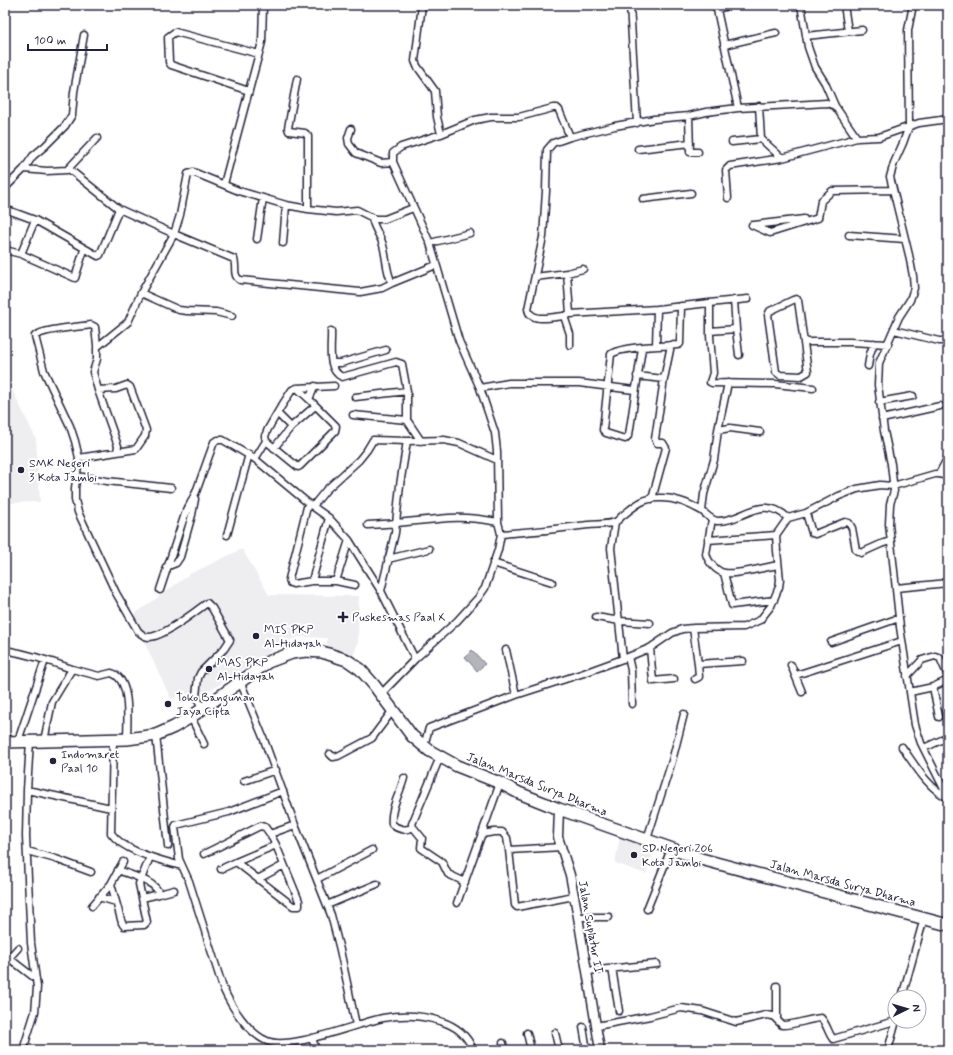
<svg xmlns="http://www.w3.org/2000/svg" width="953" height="1055" font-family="Mynerve,sans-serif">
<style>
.built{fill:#eeeef1}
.water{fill:#b4b4bc;stroke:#7a7a88}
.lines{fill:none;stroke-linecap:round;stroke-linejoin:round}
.minor-casing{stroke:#22223b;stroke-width:9}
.tertiary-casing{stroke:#22223b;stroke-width:11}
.trunk-casing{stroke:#22223b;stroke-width:14}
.minor{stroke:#fff;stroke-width:6}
.tertiary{stroke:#fff;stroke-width:8}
.trunk{stroke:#fff;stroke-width:11}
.poi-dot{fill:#22223b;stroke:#fff;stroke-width:1.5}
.labels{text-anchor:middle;stroke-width:4;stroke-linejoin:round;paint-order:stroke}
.poi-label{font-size:12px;fill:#22223b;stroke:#fff;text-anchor:start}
.street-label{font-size:12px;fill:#22223b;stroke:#fff}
</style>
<rect width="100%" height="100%" fill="#fff"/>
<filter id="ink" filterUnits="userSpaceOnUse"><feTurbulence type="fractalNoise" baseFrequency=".025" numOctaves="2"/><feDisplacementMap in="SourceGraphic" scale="8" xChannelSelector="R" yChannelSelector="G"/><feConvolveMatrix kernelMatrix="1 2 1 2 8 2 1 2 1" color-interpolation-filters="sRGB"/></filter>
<g filter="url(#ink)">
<path class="built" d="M5 375 36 439 40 502 5 503Z
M242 549 269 595 359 596 358 643 353 656 327 647V638L298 637 285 642 191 703 184 692 171 699 132 616 190 574Z
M620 836 655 847 646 874 615 863Z"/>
<path class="water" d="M472 650 485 664 477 671 465 657Z"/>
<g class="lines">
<g class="minor-casing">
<path id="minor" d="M422 5 415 61 417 66 435 91 437 117 441 134
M630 5 637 123
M716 5 738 108
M801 5 808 47 815 67 825 83 835 106
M844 5 848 31
M913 5 908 30 909 126 903 143 894 163 890 177 909 255 913 276 914 288 910 300 899 317 879 363 878 385 884 431 891 464 894 491 890 504 889 524 900 627 915 725 921 743 948 797
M717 9 733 5
M806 36 862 30
M724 45 776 33
M297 79 288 128 289 131 305 133 308 136V209
M249 91 171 65 169 62 168 37 175 32 259 54
M759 106 761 139 782 158
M689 116 690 152H698
M351 129 348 138 349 144 356 153 381 163 393 162
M732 142 761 139
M638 149 690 143
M24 169 33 156 45 146 65 126 72 115 74 92 84 35
M69 169 119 209 174 234 234 259C237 267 232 275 240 280L360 292 382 288 392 283 436 265
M224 184 262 42 263 5
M5 188 24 169 47 171 67 170 97 138
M728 198 726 170 730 166 782 158 857 138
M643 199 691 193
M5 209 35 220 98 256 100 255 119 209
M372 218C373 226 379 234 382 242 387 256 385 269 392 283
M818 218 821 201 832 191 893 190
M752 225 770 233 818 218
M754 225 804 219
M849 235 905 239
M257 239 263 198
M283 243 286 205
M430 243 470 233
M5 250 21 254 35 220
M21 254 75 278 84 250
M567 273 570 314 564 316 570 334V345
M535 277 567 273 583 269
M141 293 179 310 187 311 216 312 232 316
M796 299 798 300 808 372 801 376 780 375 776 372 768 315 770 311 793 300Z
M709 303 748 299
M570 314 657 309 709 303 710 305V336L713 373 710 382 712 383 775 384 813 388
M564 316C553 317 530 323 528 309L543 237 546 191 547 150 553 143 570 137 615 126 654 119 689 116 706 112 738 108 827 103 835 106 857 138 879 137 919 123 948 119
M736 329 739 355
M894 330 939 341H948
M331 331C332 345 326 369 342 377L396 362 402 364 407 391V420
M710 331 736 329 734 300
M804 342H850L888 344
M97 345 95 327 91 325C79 327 43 329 35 336L44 371 70 426 75 441 79 458 75 488V500L78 512 116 593 138 631C141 634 144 637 149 637 163 637 195 612 207 603L212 608 230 640 224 649 201 672 198 678 196 696 202 708
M656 346 657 309
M642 348 629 435 625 439 606 433 603 430 611 354C624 346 661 346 678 345L680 344 681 306
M332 363H341L386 350
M868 366 870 354 874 343
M637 376 664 379 655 439 657 443H663L666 448 652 499
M664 379 671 345
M297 388 309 399
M480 388 509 383H579L634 390
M98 390 116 389 127 385 130 387 146 430 145 436 136 449 117 452
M355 397 407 391
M879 402 913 396
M278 414 291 427
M353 415 407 420 421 441
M882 419 940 406
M718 430 730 428 760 432
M266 441 298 467 300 466 335 431 336 426 309 399 315 386
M274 448 291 427 315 406
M79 458 117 452 118 446 98 390 93 372 97 359V347L128 322 141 293 174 234 180 215 188 174 193 172 239 191 286 205 308 209 336 212 357 210 375 219H385L413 208
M255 459 266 441 265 436 268 429 279 410 292 390 297 388 334 386
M939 474 948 457
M77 476 107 481 171 488
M308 503 289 579 290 583 293 584 312 581
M313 506 326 490 359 460 367 450 373 440 407 441
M702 511 704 494 714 460 718 430 728 383
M806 513 812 533 815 534 845 522 849 523 852 528 856 550 861 553 881 544 890 541
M329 518 312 581H336L355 585
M788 518 806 513 839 496 857 489 880 485 893 486 935 474H939L948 476
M712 519 706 554C708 562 717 572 725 573 736 575 766 567 778 565
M615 522 611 548 623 659
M368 525C395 524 422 520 449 518 465 517 482 519 498 522
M227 535 249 454
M708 540 776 535
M388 559 429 549
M493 563 552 582
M166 567 176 563 180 557 192 515 195 499
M724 573 732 605 774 600
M336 581 349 540
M896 588 948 583
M160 590 185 514 196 492 214 442 218 440H223L255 459 308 503 329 518 349 540 381 591 415 659
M381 591 395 533 400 485 407 441 444 440 459 443 497 460
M596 617 620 621 650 623
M693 628 698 664 743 661
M831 642 899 618
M650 648 653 681 674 679
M5 650C28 654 50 661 72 669
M506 650 516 695
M628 657 631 670 632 704
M791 665 802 692
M796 675 902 641
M907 676 922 660 935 656 940 658 948 676
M695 679 699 677 698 664
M240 681 263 737 295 825 331 915 340 950 356 1025
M933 687 939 717
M910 692 933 687 948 680
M381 694 415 659 457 621 478 598 485 588 498 550 501 534 498 522 497 451 495 433 480 388 459 341 430 243 393 162V153L401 147 441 134 475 120 491 117H519L553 108H557L559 110 570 137
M191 717 204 744
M156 735 168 846
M113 739 111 833C124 852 161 860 181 866
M18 741 45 660
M44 741 52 702 72 669 99 676 111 673C132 678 127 722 127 739
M424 746 429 728 516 695 584 673 628 657 650 648 672 633 682 629 693 628 744 627 760 620 771 606 779 587 780 580 777 551 776 535 788 518C761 493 743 522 717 521 711 520 707 515 702 511 690 504 674 497 659 498 642 498 635 506 622 516 620 518 618 521 615 522 608 525 596 524 588 525 559 529 530 532 501 534
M902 747C915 765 927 787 948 798
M924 748 948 737
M330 754 333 757 338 756 372 738 393 710
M440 757 412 824 413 827 422 838 421 848 442 862 448 874 465 882
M404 778C400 794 390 808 392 824 398 830 407 831 413 827
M244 781 276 770
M27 790 111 808
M283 791 229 812 176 825 175 827 179 859 189 881 223 988C231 1006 248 1033 267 1041 290 1051 357 1023 383 1018 403 1014 421 1015 440 1021 456 1026 467 1034 473 1050
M482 834 494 832H502L507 838 509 850
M647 839 672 761 684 714
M562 847 509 850 515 905 517 907 574 896
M27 851 56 859 91 872
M204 854 260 826 265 827 270 834
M123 862 111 884 122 923 124 926 144 925 147 922 139 884 150 857
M236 862 276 845
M221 869 236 862 293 906H299V901L276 845 270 834 295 825
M118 870C130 875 156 881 159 894L142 898
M258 879 284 865
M317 879 372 850
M159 894 174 890
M99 897 116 902
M457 903 500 783
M327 905 377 884
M92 906 111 884
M647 909 671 849
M578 917H609
M5 955 36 979
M9 958 18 948
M612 968 619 1011
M588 971 657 964
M777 986V1019
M902 997 924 918
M596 1026 650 1016 681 1008 702 1011 736 1022 766 1015 773 1016 782 1025C796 1025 807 1019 821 1018 827 1024 828 1033 833 1039L895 1021
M583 1027 587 1050
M527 1033 531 1050
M555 1033 559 1050
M312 1038 316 1050
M503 1043 504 1050
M23 1050 35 1012 37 987 31 943 26 836 27 790 30 741
M888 1050 896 1021"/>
</g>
<g class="tertiary-casing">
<path id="tertiary" d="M559 809 558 837 570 875 578 917 600 1050"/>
</g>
<g class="trunk-casing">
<path id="trunk" d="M5 742 127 739 156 735 174 727 191 717 268 662 292 653 306 651 322 652 347 660 360 669 374 685 412 736 430 751 457 766 500 783 519 793 559 809 701 859 948 925"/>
</g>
<use href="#minor" class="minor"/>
<use href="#tertiary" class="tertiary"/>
<use href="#trunk" class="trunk"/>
</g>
</g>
<g class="poi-dot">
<circle cx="21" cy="470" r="4"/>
<path d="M341 611h4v4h4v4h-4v4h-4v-4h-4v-4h4z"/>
<circle cx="256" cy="636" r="4"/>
<circle cx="209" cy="669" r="4"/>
<circle cx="168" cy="704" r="4"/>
<circle cx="53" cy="761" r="4"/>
<circle cx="634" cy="855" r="4"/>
</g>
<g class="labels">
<g class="poi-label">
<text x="29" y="467">SMK Negeri<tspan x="29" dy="14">3 Kota Jambi</tspan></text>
<text x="352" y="621">Puskesmas Paal X</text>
<text x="264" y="633">MIS PKP<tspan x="264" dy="14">Al-Hidayah</tspan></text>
<text x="217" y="666">MAS PKP<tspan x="217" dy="14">Al-Hidayah</tspan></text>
<text x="176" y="701">Toko Bangunan<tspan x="176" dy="14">Jaya Cipta</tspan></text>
<text x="61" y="758">Indomaret<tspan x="61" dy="14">Paal 10</tspan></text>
<text x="642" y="852">SD Negeri 206<tspan x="642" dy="14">Kota Jambi</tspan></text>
</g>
<g class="street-label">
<text transform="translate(537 784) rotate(22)" y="4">Jalan Marsda Surya Dharma</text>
<text transform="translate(843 883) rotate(15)" y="4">Jalan Marsda Surya Dharma</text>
<text transform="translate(591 927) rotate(80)" y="4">Jalan Suplatur II</text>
</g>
</g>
<rect width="953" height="1055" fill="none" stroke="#fff" stroke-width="20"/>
<rect x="10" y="10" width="933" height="1035" fill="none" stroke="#22223b" stroke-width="1.5" filter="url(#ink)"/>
<g transform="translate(907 1009) rotate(85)"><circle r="19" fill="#ffffff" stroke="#a7a7b1"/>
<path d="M0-3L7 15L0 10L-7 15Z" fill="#22223b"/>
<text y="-6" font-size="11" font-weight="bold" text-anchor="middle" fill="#22223b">N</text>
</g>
<path d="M28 44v6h79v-6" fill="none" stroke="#22223b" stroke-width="2"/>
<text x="34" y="44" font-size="12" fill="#22223b" stroke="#ffffff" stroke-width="3" paint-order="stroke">100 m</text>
</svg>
